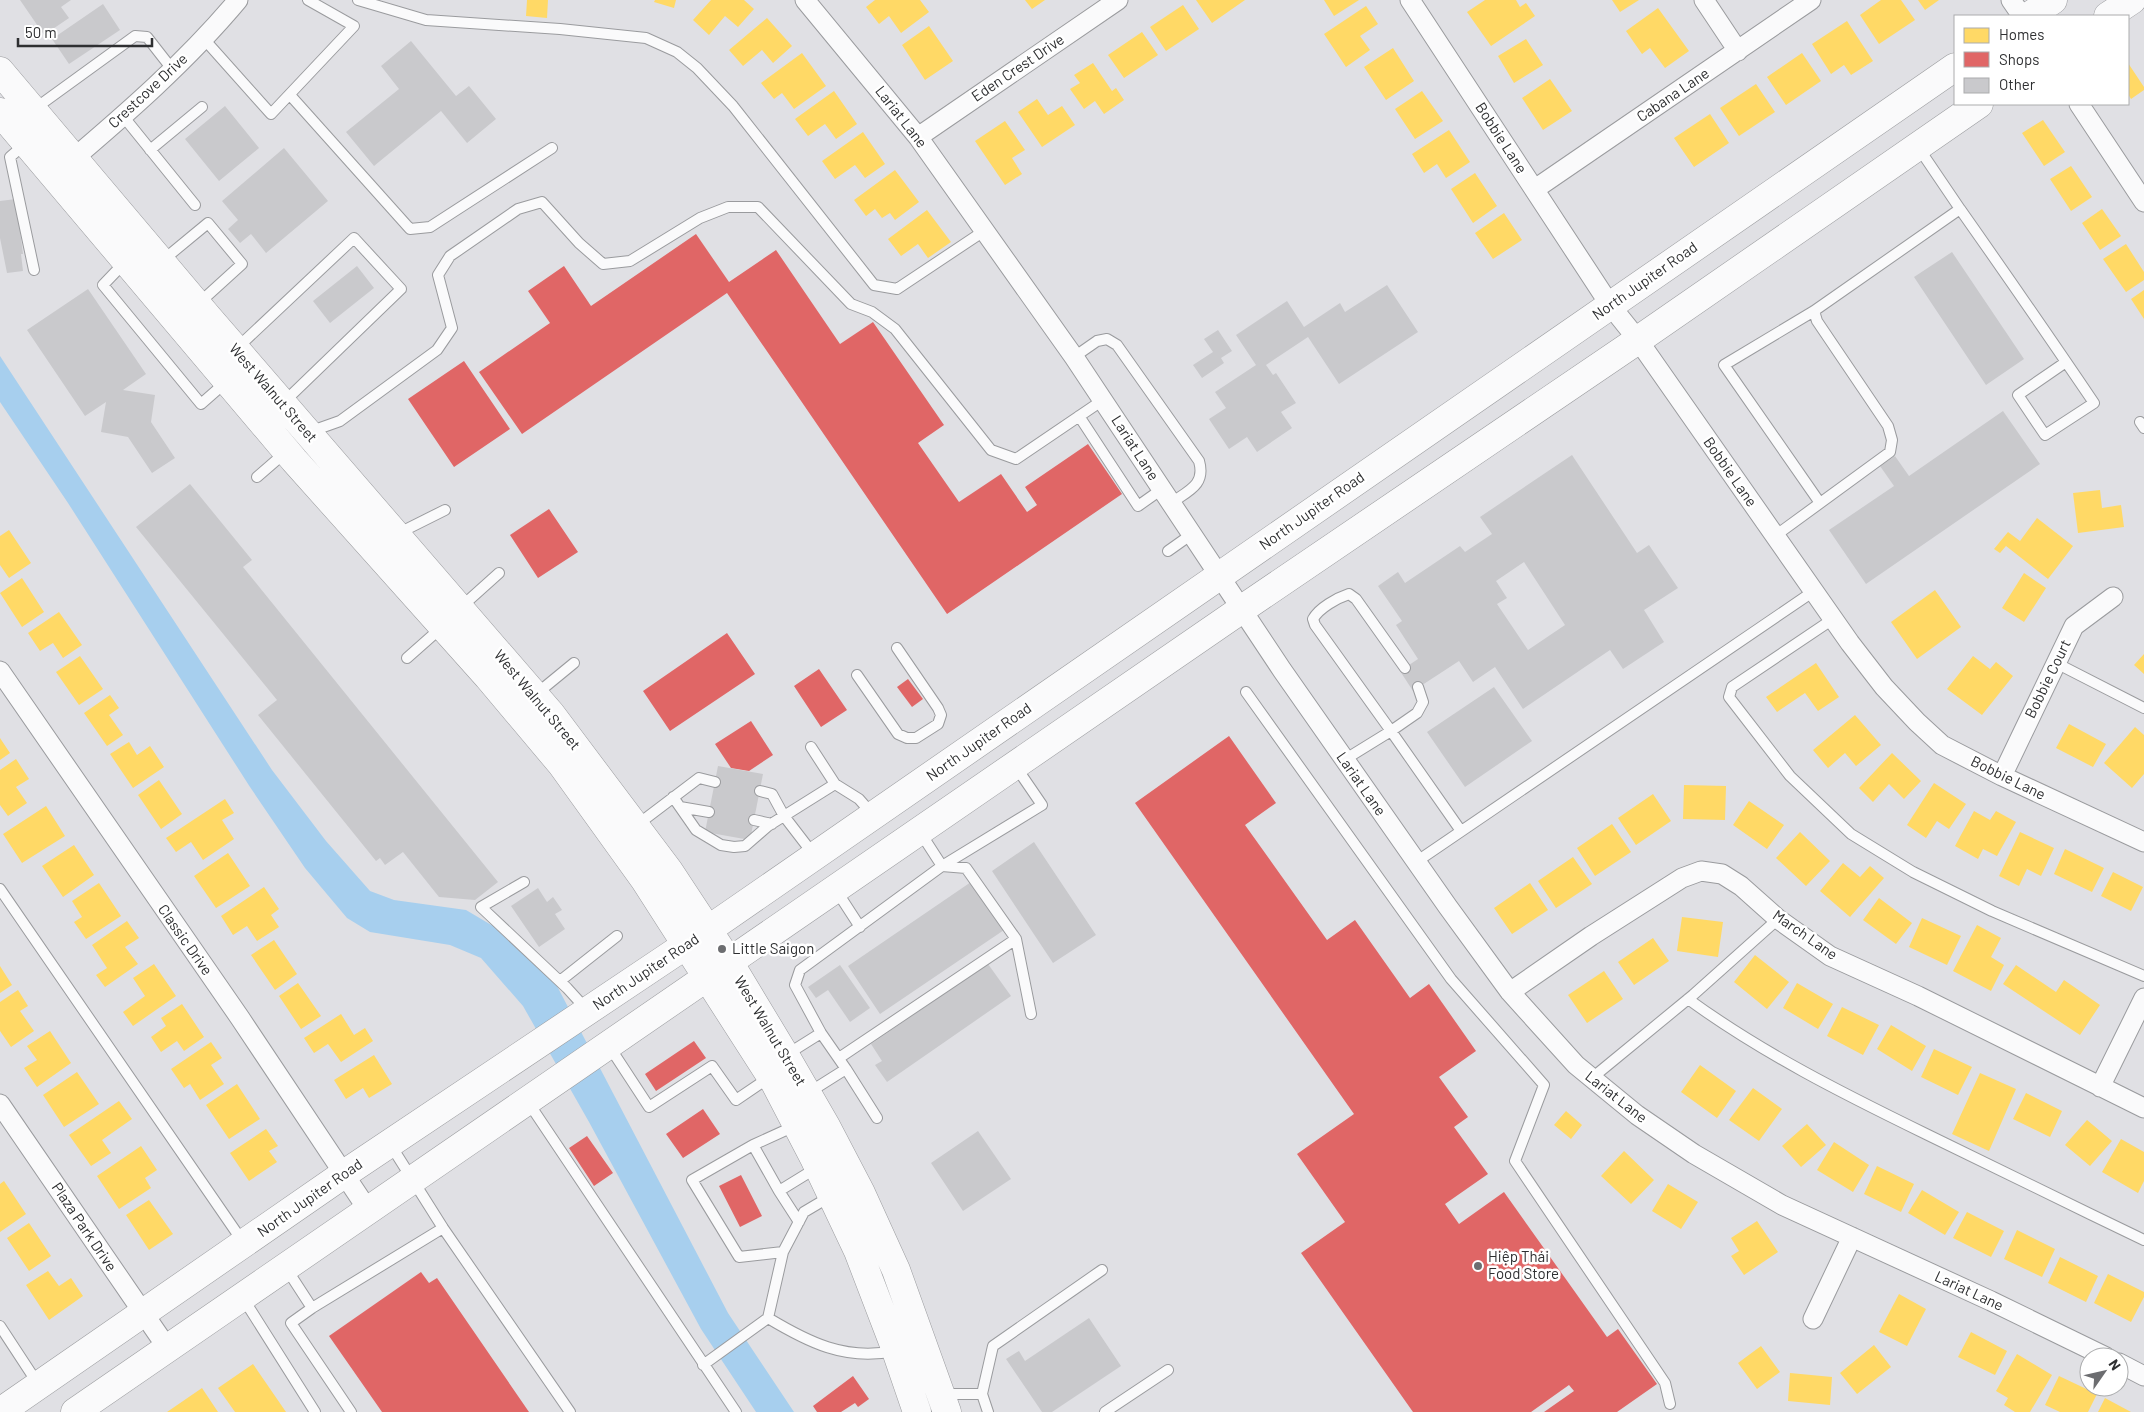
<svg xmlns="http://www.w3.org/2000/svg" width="2144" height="1412" font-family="Barlow,sans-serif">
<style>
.water{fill:#a7cfee}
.homes{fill:#ffd966}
.shops{fill:#e06666}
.building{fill:#c9c9cc;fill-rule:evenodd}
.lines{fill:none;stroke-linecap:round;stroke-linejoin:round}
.lane-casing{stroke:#9a9b9e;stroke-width:12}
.street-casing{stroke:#9a9b9e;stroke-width:21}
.secondary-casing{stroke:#9a9b9e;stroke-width:29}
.primary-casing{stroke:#9a9b9e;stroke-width:29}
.lane{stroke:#fafafb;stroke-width:10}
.street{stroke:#fafafb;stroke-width:19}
.secondary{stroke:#fafafb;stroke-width:28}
.primary{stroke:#fafafb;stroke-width:28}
.poi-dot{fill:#6c6d70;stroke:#fff;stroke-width:2}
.labels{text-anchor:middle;stroke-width:5;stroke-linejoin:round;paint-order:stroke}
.street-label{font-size:15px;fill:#2e2f31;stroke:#fff}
.poi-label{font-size:15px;fill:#2e2f31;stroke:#fff;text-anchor:start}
</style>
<rect width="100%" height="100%" fill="#e0e0e4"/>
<path class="water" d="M0 356 272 770 326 841 370 891 394 900 466 910 493 926 557 986 728 1313 794 1412H756L701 1329 589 1122 523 1006 481 958 450 945 370 932 347 918 305 868 250 787 68 503 0 402Z"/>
<path class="homes" d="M527 0H548L547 18 526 16Z
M655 0H676L674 8 654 2Z
M711 0H744L754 9 738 27 725 16 709 35 693 20Z
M875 0H920L929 12 901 33 889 16 879 24 866 7Z
M1025 0H1045L1032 9Z
M1196 0H1245L1212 23Z
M1324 0H1359L1334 16Z
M1485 0H1516L1520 7 1526 3 1535 16 1491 46 1467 12Z
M1612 0H1639L1620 12Z
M1881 0H1901L1915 20 1879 44 1860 15Z
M1918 0H1939L1925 10Z
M1183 5 1199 29 1166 51 1150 27Z
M1366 6 1378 24 1360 36 1370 50 1346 67 1324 34Z
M1658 8 1689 51 1665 68 1650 48 1642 54 1626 31Z
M767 18 792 46 773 63 762 50 743 66 729 50Z
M1847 21 1873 61 1851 75 1844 65 1831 74 1812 44Z
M929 26 953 61 925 80 902 45Z
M1142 32 1158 55 1124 78 1108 55Z
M1526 39 1543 65 1514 83 1498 56Z
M1393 48 1414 81 1386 100 1364 67Z
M802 53 826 86 794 109 782 93 774 99 761 83Z
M1802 53 1821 81 1786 105 1767 77Z
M1093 63 1112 91 1116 88 1124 100 1104 114 1095 101 1084 109 1070 89 1080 83 1074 75Z
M2128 63 2144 87V90L2131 99 2128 94Z
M1550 79 1572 111 1543 130 1522 98Z
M1756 84 1775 112 1739 136 1720 108Z
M834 91 857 124 836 139 825 124 808 136 795 119Z
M1422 91 1443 121 1415 139 1395 109Z
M1037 99 1048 115 1062 106 1075 125 1042 147 1018 112Z
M1710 114 1729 143 1694 167 1674 138Z
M2043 120 2065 152 2044 166 2022 133Z
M1005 121 1025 150 1012 158 1022 174 1005 185 975 141Z
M1449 130 1470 162 1446 178 1437 164 1424 173 1412 154Z
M863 132 885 164 865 178 855 165 835 179 822 161Z
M2071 166 2092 197 2071 211 2050 179Z
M895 170 919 202 895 220 890 213 882 218 875 209 866 216 854 200Z
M1475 173 1497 206 1473 223 1451 189Z
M2102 209 2121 236 2100 250 2082 223Z
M927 210 951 242 928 258 918 244 901 256 888 239Z
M1504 213 1522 240 1493 259 1475 233Z
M2126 244 2144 272V280L2126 292 2103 259Z
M2144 290V319L2131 299Z
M2100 490 2102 508 2121 505 2124 527 2078 533 2073 493Z
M2037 518 2073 546 2048 579 2006 546 2000 553 1994 549 2008 532 2020 541Z
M9 530 31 563 9 578 0 565V536Z
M2024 573 2046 588 2024 622 2002 608Z
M22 578 44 612 22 627 0 593Z
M1935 590 1961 627 1917 659 1891 622Z
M59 612 82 645 63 658 53 643 40 651 28 633Z
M2144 654V674L2134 665Z
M80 656 103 689 79 705 56 672Z
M1973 656 1990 669 1996 662 2013 676 1982 715 1947 689Z
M1816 663 1839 697 1818 711 1805 693 1777 712 1766 697Z
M110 695 119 708 109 715 123 735 107 746 84 713Z
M1855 715 1881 745 1856 766 1845 753 1828 768 1813 750Z
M2069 724 2106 744 2093 767 2056 748Z
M2135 727 2144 735V774L2132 788 2104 763Z
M0 738 10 753 0 760Z
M129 742 137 755 150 746 164 767 133 788 110 754Z
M1892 753 1921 781 1904 799 1889 784 1873 802 1859 788Z
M16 759 29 779 16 787 27 803 8 816 0 805V770Z
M159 780 182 814 161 829 138 795Z
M1934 783 1966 804 1949 829 1937 821 1926 838 1907 825Z
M1684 785 1726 786 1725 820 1683 819Z
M1653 794 1671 821 1636 845 1618 818Z
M225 799 234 813 222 820 234 839 203 860 191 842 176 852 166 838Z
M1749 801 1784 825 1767 849 1733 825Z
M46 806 65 836 22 863 3 834Z
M1974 811 1990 820 1996 811 2016 822 1997 856 1983 849 1978 859 1955 846Z
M1612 824 1631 852 1595 876 1577 848Z
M1800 832 1830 861 1806 886 1776 858Z
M2020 832 2054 848 2041 876 2027 869 2019 886 1999 876Z
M74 845 94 875 63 897 42 866Z
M2065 849 2104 868 2092 892 2054 874Z
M228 853 250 886 216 908 194 876Z
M1573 857 1592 884 1556 908 1538 881Z
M1843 863 1860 877 1870 866 1884 878 1850 917 1820 891Z
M2113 872 2143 887 2131 911 2101 896Z
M99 883 121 916 86 939 74 922 82 917 72 901Z
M1530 883 1548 910 1512 934 1494 908Z
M264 887 279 909 271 915 279 927 257 941 247 926 233 935 221 916Z
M1879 898 1912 923 1896 944 1863 920Z
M1682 917 1723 922 1718 957 1677 951Z
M1922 918 1961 936 1947 965 1909 947Z
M127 921 139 938 125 947 138 964 105 987 96 975 107 968 92 945Z
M1977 925 2001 938 1991 957 2004 965 1991 991 1953 971Z
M1653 938 1669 961 1634 985 1618 962Z
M274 940 297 974 275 990 251 955Z
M1755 955 1789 982 1767 1009 1734 982Z
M154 964 176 996 133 1026 123 1012 145 996 133 978Z
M2016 965 2056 992 2064 980 2100 1005 2080 1035 2003 984Z
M0 966 12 985 0 993Z
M1604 971 1623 999 1587 1023 1568 995Z
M298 983 321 1016 301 1029 279 996Z
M1797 983 1833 1004 1818 1029 1783 1008Z
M18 990 28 1006 20 1011 34 1031 11 1047 0 1031V1002Z
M182 1004 204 1037 184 1051 177 1041 161 1052 151 1037 166 1026 161 1018Z
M1842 1007 1879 1025 1863 1055 1827 1036Z
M341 1014 354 1035 365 1028 373 1041 341 1062 328 1044 314 1053 304 1038Z
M1891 1025 1926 1046 1912 1071 1877 1049Z
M50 1031 71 1063 37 1087 24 1068 37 1060 27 1046Z
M211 1042 222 1058 211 1065 224 1084 200 1100 190 1084 184 1088 171 1069Z
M1934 1049 1972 1067 1958 1095 1921 1077Z
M374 1055 392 1084 369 1098 363 1088 346 1099 334 1080Z
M1700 1065 1736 1091 1717 1118 1681 1092Z
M77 1072 99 1104 64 1127 43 1095Z
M1980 1073 2016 1089 1989 1151 1952 1134Z
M237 1084 260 1119 229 1139 206 1105Z
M1753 1088 1782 1109 1759 1141 1729 1120Z
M2026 1093 2062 1111 2050 1137 2013 1119Z
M119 1101 132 1119 102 1140 111 1153 91 1166 69 1135Z
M1566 1111 1582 1125 1571 1139 1554 1125Z
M2087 1120 2112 1141 2090 1166 2065 1145Z
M1807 1124 1826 1145 1801 1167 1782 1146Z
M266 1129 278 1146 269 1151 277 1162 249 1181 230 1153Z
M2121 1139 2144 1152V1181L2138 1193 2102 1172Z
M1834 1142 1869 1165 1853 1192 1817 1170Z
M141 1146 157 1170 145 1178 151 1188 119 1209 97 1176Z
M1624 1151 1654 1180 1631 1204 1601 1176Z
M1877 1166 1914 1184 1901 1212 1864 1194Z
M4 1181 26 1214 0 1232V1184Z
M1668 1184 1698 1202 1681 1229 1652 1211Z
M1922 1190 1959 1212 1945 1235 1908 1213Z
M149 1200 173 1234 149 1250 126 1215Z
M1967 1212 2004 1231 1991 1257 1953 1238Z
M1757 1221 1778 1252 1744 1275 1731 1256 1739 1251 1731 1238Z
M29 1223 51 1256 29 1271 7 1238Z
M2017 1230 2055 1249 2042 1277 2004 1259Z
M2060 1257 2098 1276 2086 1302 2048 1283Z
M48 1271 59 1286 71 1278 83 1296 49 1320 26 1285Z
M2108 1274 2144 1292V1297L2131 1322 2094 1303Z
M1899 1294 1926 1309 1907 1346 1879 1332Z
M1971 1332 2007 1351 1995 1375 1958 1357Z
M1874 1345 1891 1367 1857 1394 1840 1373Z
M1761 1346 1780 1372 1757 1389 1738 1363Z
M2017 1354 2052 1375 2030 1412H2015L2004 1405 2008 1398 1996 1391Z
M253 1364 286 1412H235L218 1388Z
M1790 1373 1832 1377 1830 1405 1788 1401Z
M2059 1376 2097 1394 2088 1412H2060L2045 1405Z
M202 1388 218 1412H167Z
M2105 1398 2131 1412H2098Z"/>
<path class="shops" d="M696 234 729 282 776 250 840 344 873 322 944 425 918 443 959 502 1001 474 1027 512 1037 505 1025 487 1088 444 1122 494 947 614 727 293 522 434 479 372 550 323 528 291 564 266 591 306Z
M464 361 510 429 454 467 408 399Z
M549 509 578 552 538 578 510 535Z
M727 633 755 674 670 731 643 691Z
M819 669 847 710 821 727 794 686Z
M908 679 923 699 912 707 897 687Z
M751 721 773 755 749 771 731 768 715 744Z
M1229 736 1276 803 1245 825 1327 940 1355 920 1410 998 1429 984 1476 1051 1439 1077 1468 1117 1454 1127 1488 1174 1445 1204 1459 1224 1504 1192 1607 1337 1618 1329 1657 1384 1617 1412H1544L1574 1391 1569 1385 1531 1412H1413L1301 1253 1345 1222 1297 1154 1354 1114 1135 803Z
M694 1041 706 1058 656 1091 645 1074Z
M703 1109 720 1134 683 1158 666 1134Z
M587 1136 613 1173 594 1186 569 1148Z
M741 1175 762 1216 740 1227 719 1186Z
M421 1272 429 1283 437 1278 529 1412H382L329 1336Z
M853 1376 869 1399 858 1407 855 1403 841 1412H817L813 1406Z"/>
<path class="building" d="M20 0H71L61 7 69 18 44 35Z
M103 4 120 30 69 64 52 39Z
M411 41 456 96 469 86 496 119 467 143 441 111 374 166 346 132 399 89 381 66Z
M225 106 259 148 219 181 185 139Z
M284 148 328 201 266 253 251 234 240 243 228 229 238 220 222 201Z
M16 199 23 254H21L23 271 7 273 0 238V201Z
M1952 252 2024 359 1986 385 1914 277Z
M357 266 374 288 330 323 313 301Z
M1387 285 1418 332 1339 384 1308 337 1266 365 1273 375 1276 373 1296 403 1281 412 1292 428 1257 452 1247 437 1229 449 1209 419 1226 408 1215 392 1256 365 1236 335 1287 301 1304 327 1340 303 1345 312Z
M88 289 146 374 123 390 155 395 151 422 175 458 152 473 128 437 101 432 106 402 85 416 27 330Z
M1218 330 1232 351 1221 358 1224 363 1202 378 1193 365 1213 352 1204 339Z
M2003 411 2040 464 1866 584 1829 530 1894 486 1880 466 1895 456 1909 476Z
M1572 455 1637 553 1649 545 1678 588 1644 610 1664 642 1623 669 1610 650 1523 709 1495 667 1473 682 1459 661 1413 691 1400 671 1418 659 1396 625 1402 621 1378 586 1398 572 1405 583 1460 546 1465 552 1492 534 1480 517ZM1524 562 1565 625 1528 650 1497 604 1507 598 1496 581Z
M190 484 252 560 243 567 498 882 475 900 439 897 403 852 385 865 380 858 376 861 258 715 277 700 136 527Z
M1494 687 1532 741 1465 787 1427 732Z
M718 766 763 774 750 840 705 832Z
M1034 842 1096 935 1053 963 992 871Z
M971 882 1004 930 880 1014 848 966Z
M538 888 547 902 553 897 562 910 555 914 565 929 539 947 511 906Z
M988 964 1011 996 887 1082 875 1065 882 1061 871 1044Z
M840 965 870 1008 850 1022 828 990 816 998 808 987Z
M978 1131 1011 1179 963 1211 931 1163Z
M1089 1318 1121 1366 1052 1412H1042L1006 1359 1019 1351 1025 1361Z"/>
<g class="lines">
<g class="lane-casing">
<path id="lane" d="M358 0 426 20 560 29 646 38 677 52 697 68 733 106 874 285 897 289 984 231
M204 39 271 114 354 26 308 0
M290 95 410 229 430 227 552 148
M33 110 135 36 147 37 172 69
M123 116 195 205
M25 144 10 157 34 270
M150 150 202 107
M1960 209C2005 273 2050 338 2094 403L2045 435 2018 395 2066 362
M126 261 103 285 201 404 226 382
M162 261 208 223 242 264 198 304
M236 349 354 238 401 289 283 403
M1074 357 1097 341 1107 339 1117 345 1199 461C1206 485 1188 491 1171 503
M1079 416 1138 506 1162 489
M2140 422 2144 428
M309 432 340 421 437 350 452 328 438 275 450 256 518 209 542 202 579 243 603 264 630 261 700 218 728 207H758L851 304 872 312 895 329 991 450 1016 459 1103 400
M257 477 287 451
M1820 503 1724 365 1814 311 1960 209 1918 147
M397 534 445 510
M1775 536 1890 452 1892 440 1888 426 1817 321 1814 311
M1168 551 1192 534
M460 608 499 573
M1833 619 1732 687 1729 697 1790 776 1851 834 1913 872 1992 911 2144 976
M407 658 442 627
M2056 663 2144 708
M1405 668 1356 599 1349 594C1337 598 1319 608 1313 619L1315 625 1391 731 1417 713 1423 702 1418 687
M857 675 898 734 907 738H916L938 724 941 715 938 708 897 648
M1246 692 1451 979 1544 1085 1515 1161 1665 1383 1670 1404
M535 695 574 663
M811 747 835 784 859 799 873 815
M1344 760 1391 731 1461 831
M760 791 772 794 784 816 814 855
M673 797 696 830 721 845 734 847 745 846 768 826 835 784
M680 807 709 812
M754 820 772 824
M637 825 699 778 715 782
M920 832 942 866 966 868 1016 939 1031 1014
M1416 862 1814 591
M524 882 481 907 567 988 587 1010
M0 889 243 1242
M836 890 860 927
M560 981 617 936
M1688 999C1762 1053 1844 1094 1926 1134 1998 1169 2071 1205 2144 1240
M609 1046 649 1107 712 1066 736 1100 770 1077
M786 1055 821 1033
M839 1058 1016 939
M1592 1078 1693 995 1778 919
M808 1093 846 1069
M528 1102 736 1412
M877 1118 846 1069 821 1033 795 985 800 970 942 866 1042 805 1016 767
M797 1125 753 1145 779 1191 818 1167
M390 1144 443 1228 570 1412
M753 1145 692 1180 739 1257 783 1252
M779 1191 799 1222
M286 1268 312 1308
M243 1298 315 1412
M768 1318C808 1342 845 1361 894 1351
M0 1326 38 1384
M703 1365 768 1318 783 1252 804 1212 831 1196
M942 1394H982
M351 1412 291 1323 312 1308 443 1228
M988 1412 982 1394 993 1346 1102 1270
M1105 1412 1168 1370"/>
</g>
<g class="street-casing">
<path id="street" d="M805 0 918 137 1074 357 1282 670 1448 907 1510 992 1576 1065 1637 1115 1694 1154 1782 1205 1991 1301 2106 1357
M1410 0 1610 305 1638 340 1850 643 1884 687 1917 722 1942 745 2002 776 2144 842
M1704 0 1738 51
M2011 0 2022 16
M2079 104 2144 202
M918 137 1118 0
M66 165C126 114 187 61 238 0
M1535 189 1811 0
M0 671 240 1018 368 1210
M2002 776 2074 626 2113 597
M1510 992 1591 936 1682 878 1701 871 1722 874 1741 886 1778 919 1830 956 1918 996 2144 1108
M2100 1087 2144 998
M0 1104 168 1349
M1813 1319 1852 1237
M2119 1363 2144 1376"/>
</g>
<g class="secondary-casing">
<path id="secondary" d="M0 71 207 316 551 714 669 871 729 962 785 1055 826 1126 861 1193 896 1270 947 1412
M0 112 294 460 488 677 562 765 644 879 775 1083 814 1158 858 1251 894 1345 917 1412"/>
</g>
<g class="primary-casing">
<path id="primary" d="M2029 16 2053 0
M2108 16 2132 0
M0 1412 344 1174 686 945 1955 67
M75 1412 1242 609 1638 340 1979 104"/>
</g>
<use href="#lane" class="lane"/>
<use href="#street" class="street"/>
<use href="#secondary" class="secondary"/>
<use href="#primary" class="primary"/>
</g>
<g class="poi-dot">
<circle cx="722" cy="949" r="5"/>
<circle cx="1478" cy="1266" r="5"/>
</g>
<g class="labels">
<g class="street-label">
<text transform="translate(1018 68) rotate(-34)" y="5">Eden Crest Drive</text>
<text transform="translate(148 91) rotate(-43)" y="5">Crestcove Drive</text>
<text transform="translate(1673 95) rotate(-34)" y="5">Cabana Lane</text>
<text transform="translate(901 117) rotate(52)" y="5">Lariat Lane</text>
<text transform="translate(1501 138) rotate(57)" y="5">Bobbie Lane</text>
<text transform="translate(1645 281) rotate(-35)" y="5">North Jupiter Road</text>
<text transform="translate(273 393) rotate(49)" y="5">West Walnut Street</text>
<text transform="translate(1135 448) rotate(57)" y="5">Lariat Lane</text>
<text transform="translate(1730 472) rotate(55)" y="5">Bobbie Lane</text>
<text transform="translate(1312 511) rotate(-35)" y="5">North Jupiter Road</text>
<text transform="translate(2048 679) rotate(-64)" y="5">Bobbie Court</text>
<text transform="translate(537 700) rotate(50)" y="5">West Walnut Street</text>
<text transform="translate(979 742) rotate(-35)" y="5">North Jupiter Road</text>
<text transform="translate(2008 778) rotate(26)" y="5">Bobbie Lane</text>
<text transform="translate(1361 784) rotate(55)" y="5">Lariat Lane</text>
<text transform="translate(1805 935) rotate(35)" y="5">March Lane</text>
<text transform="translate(185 940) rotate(55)" y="5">Classic Drive</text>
<text transform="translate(646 972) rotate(-34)" y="5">North Jupiter Road</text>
<text transform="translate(770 1031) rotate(59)" y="5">West Walnut Street</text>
<text transform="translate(1616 1097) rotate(38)" y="5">Lariat Lane</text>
<text transform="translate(310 1198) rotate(-35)" y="5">North Jupiter Road</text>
<text transform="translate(84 1227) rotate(56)" y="5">Plaza Park Drive</text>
<text transform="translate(1969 1291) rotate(25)" y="5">Lariat Lane</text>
</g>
<g class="poi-label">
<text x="732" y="954">Little Saigon</text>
<text x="1488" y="1262">Hiệp Thái<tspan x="1488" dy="17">Food Store</tspan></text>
</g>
</g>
<rect x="1954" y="15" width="175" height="90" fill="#ffffff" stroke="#abacad"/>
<rect x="1964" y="28" width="25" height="15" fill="#ffd966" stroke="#abacad"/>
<text x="1999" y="40" font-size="15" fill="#2e2f31">Homes</text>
<rect x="1964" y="52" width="25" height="15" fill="#e06666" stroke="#abacad"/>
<text x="1999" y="65" font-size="15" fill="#2e2f31">Shops</text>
<rect x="1964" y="78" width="25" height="15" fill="#c9c9cc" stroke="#abacad"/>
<text x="1999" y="90" font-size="15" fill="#2e2f31">Other</text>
<g transform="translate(2104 1372) rotate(56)"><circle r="24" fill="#ffffff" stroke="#abacad"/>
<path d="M0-4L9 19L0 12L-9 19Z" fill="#6c6d70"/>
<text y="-8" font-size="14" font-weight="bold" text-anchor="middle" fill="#2e2f31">N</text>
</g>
<path d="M18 38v8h134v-8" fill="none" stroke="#2e2f31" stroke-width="2.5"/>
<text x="25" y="38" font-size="15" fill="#2e2f31" stroke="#ffffff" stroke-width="4" paint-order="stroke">50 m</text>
</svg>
